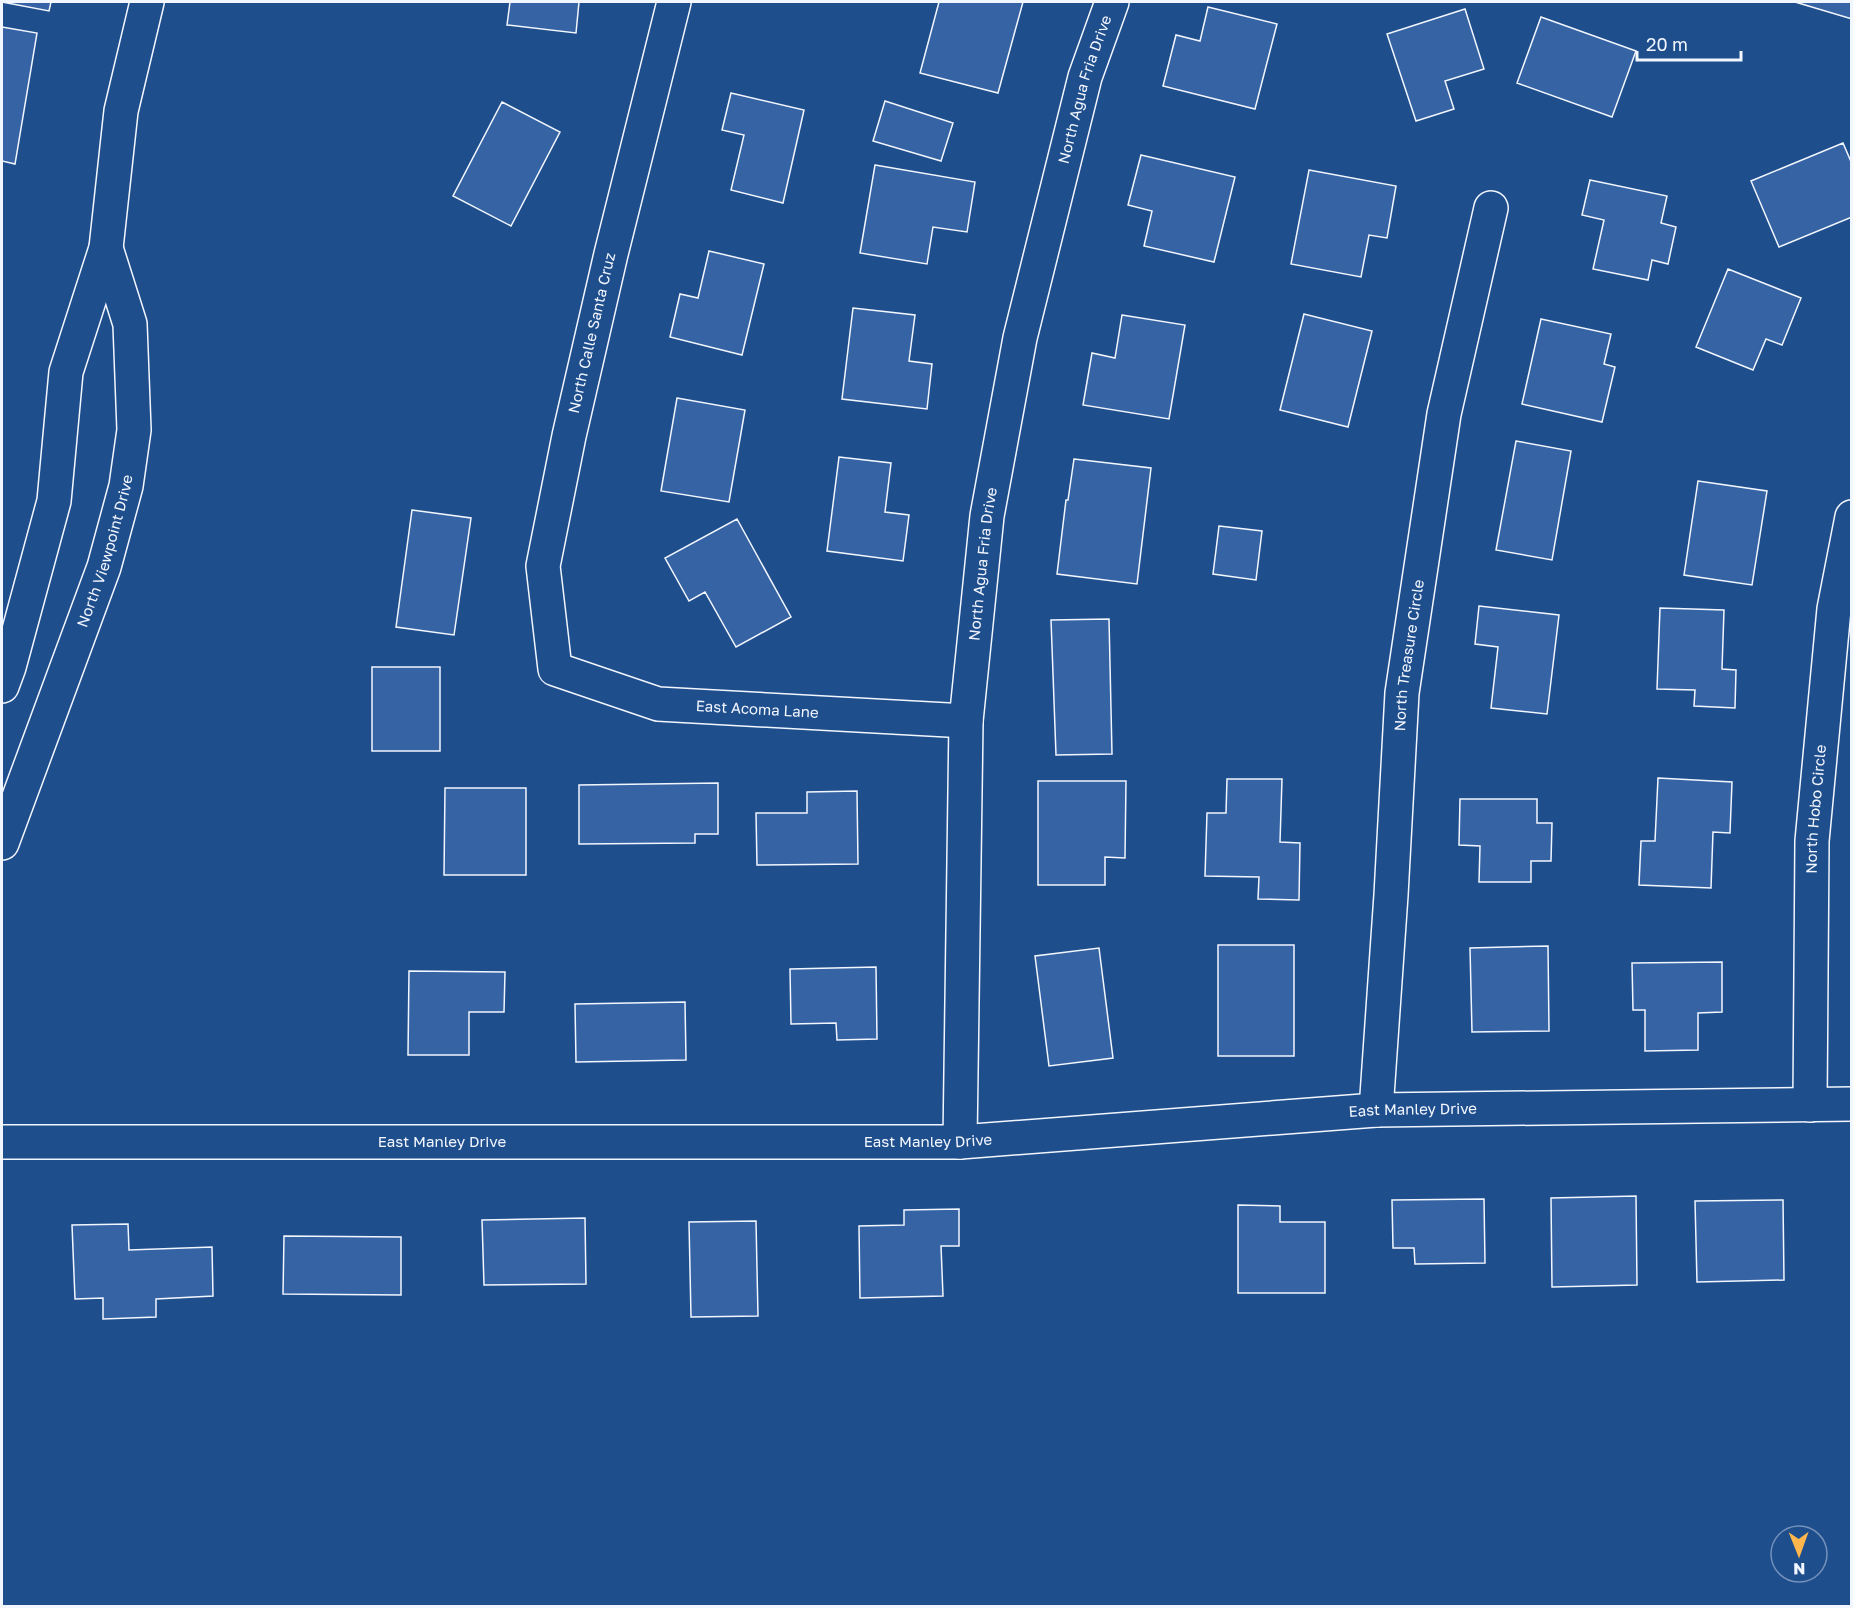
<svg xmlns="http://www.w3.org/2000/svg" width="1853" height="1608" font-family="'Golos Text',sans-serif">
<style>
.building{fill:#3563a3;stroke:#f2f6ff;stroke-width:1.5}
.lines{fill:none;stroke-linecap:round;stroke-linejoin:round}
.minor-casing{stroke:#f2f6ff;stroke-width:36}
.major-casing{stroke:#f2f6ff;stroke-width:36}
.minor{stroke:#1f4e8c;stroke-width:33}
.major{stroke:#1f4e8c;stroke-width:33}
.labels{text-anchor:middle;stroke-width:4.5;stroke-linejoin:round;paint-order:stroke}
.street-label{font-size:15px;fill:#f2f6ff;stroke:#1f4e8c}
</style>
<rect width="100%" height="100%" fill="#1f4e8c"/>
<path class="building" d="M2 2H51L49 11Z
M510 2H579L576 33 507 25Z
M939 2H1023L998 93 920 73Z
M1795 2H1852V19Z
M1208 7 1277 24 1255 109 1163 86 1176 35 1200 41Z
M1465 9 1484 69 1445 81 1454 109 1416 121 1387 34Z
M1541 17 1636 51 1612 117 1517 83Z
M2 27 37 33 15 164 2 161Z
M731 93 804 110 783 203 731 190 744 135 722 130Z
M885 101 953 123 941 161 873 141Z
M502 102 560 132 511 226 453 196Z
M1843 143 1852 164V217L1779 247 1751 181Z
M1141 155 1235 177 1214 262 1144 246 1152 211 1128 205Z
M875 165 975 182 967 232 933 227 927 264 860 253Z
M1309 170 1396 186 1387 238 1369 235 1361 277 1291 264Z
M1590 180 1667 196 1661 223 1676 227 1668 264 1652 260 1648 280 1593 269 1604 220 1582 215Z
M709 251 764 264 742 355 670 337 680 294 698 298Z
M1728 269 1801 298 1782 345 1766 339 1753 370 1696 347Z
M853 308 915 315 909 361 932 364 927 409 842 399Z
M1304 314 1372 331 1348 427 1280 410Z
M1122 315 1185 325 1169 419 1083 405 1092 353 1115 358Z
M1541 319 1611 334 1604 364 1615 367 1602 422 1522 404Z
M677 398 745 410 729 502 661 491Z
M1516 441 1571 451 1552 560 1496 550Z
M839 457 891 463 885 512 909 515 903 561 827 551Z
M1074 459 1151 468 1137 584 1057 574 1066 500H1068Z
M1698 481 1767 491 1752 585 1684 575Z
M412 510 471 518 454 635 396 627Z
M737 519 791 617 736 647 705 592 689 601 665 558Z
M1219 526 1262 531 1256 580 1213 574Z
M1479 606 1559 615 1547 714 1491 708 1498 647 1475 644Z
M1660 608 1724 610 1722 669 1736 670 1735 708 1694 706 1695 690 1657 689Z
M1109 619 1112 754 1056 755 1051 620Z
M372 667H440V751H372Z
M1658 778 1732 782 1730 833 1713 832 1711 888 1639 885 1641 841H1655Z
M1227 779H1282L1280 842 1300 843 1299 900 1258 899 1259 877 1205 876 1207 813H1226Z
M1038 781H1126L1125 858 1105 857V885H1038Z
M718 783V834H695V843L579 844V785Z
M445 788H526V875H444Z
M857 791 858 864 757 865 756 813H807V792Z
M1460 799H1537V823H1552L1551 861H1531V882H1479L1480 846 1459 845Z
M1218 945H1294V1056H1218Z
M1548 946 1549 1031 1472 1032 1470 948Z
M1099 948 1113 1058 1049 1066 1035 956Z
M1722 962V1012L1698 1013V1050L1645 1051V1010H1633L1632 963Z
M876 967 877 1039 837 1040 836 1023 791 1024 790 969Z
M409 971 505 972 504 1012H469V1055H408Z
M685 1002 686 1060 576 1062 575 1004Z
M1636 1196 1637 1285 1552 1287 1551 1198Z
M1484 1199 1485 1263 1415 1264 1414 1248H1393L1392 1200Z
M1783 1200 1784 1280 1697 1282 1695 1201Z
M1238 1205 1280 1206V1222H1325V1293H1238Z
M959 1209V1246H941L943 1296 860 1298 859 1226 904 1225V1210Z
M585 1218 586 1284 484 1285 482 1220Z
M756 1221 758 1316 691 1317 689 1222Z
M128 1224 129 1250 212 1247 213 1296 156 1299V1317L103 1319V1298L75 1299 72 1225Z
M284 1236 401 1237V1295L283 1294Z"/>
<g class="lines">
<g class="minor-casing">
<g id="minor">
<path id="s1" d="M674 2 611 254 569 436 543 566 555 669 658 704 966 721"/>
<path id="s2" d="M1810 1105 1812 841 1834 609 1852 517"/>
<path id="s3" d="M1376 1110 1391 895 1402 693 1444 414 1491 208"/>
<path id="s4" d="M2 1142H960L1376 1110 1852 1104"/>
<path id="s5" d="M960 1142 966 721 987 516 1020 338 1085 77 1112 2"/>
</g>
</g>
<g class="major-casing">
<g id="major">
<path d="M2 686 9 667 54 501 66 372 106 248 121 111 147 2"/>
<path id="s6" d="M2 843 104 567 126 486 134 430 130 324 106 248"/>
</g>
</g>
<use href="#minor" class="minor"/>
<use href="#major" class="major"/>
</g>
<g class="labels">
<g class="street-label">
<text dy="5" stroke="none"><textPath href="#s5" startOffset="1065">North Agua Fria Drive</textPath></text>
<text transform="translate(592 333) rotate(-77)" y="5">North Calle Santa Cruz</text>
<text dy="5" stroke="none"><textPath href="#s6" startOffset="310">North Viewpoint Drive</textPath></text>
<text dy="5" stroke="none"><textPath href="#s5" startOffset="579">North Agua Fria Drive</textPath></text>
<text dy="5" stroke="none"><textPath href="#s3" startOffset="456">North Treasure Circle</textPath></text>
<text dy="5" stroke="none"><textPath href="#s1" startOffset="891">East Acoma Lane</textPath></text>
<text dy="5" stroke="none"><textPath href="#s2" startOffset="296">North Hobo Circle</textPath></text>
<text dy="5" stroke="none"><textPath href="#s4" startOffset="1412">East Manley Drive</textPath></text>
<text dy="5" stroke="none"><textPath href="#s4" startOffset="926">East Manley Drive</textPath></text>
<text dy="5" stroke="none"><textPath href="#s4" startOffset="440">East Manley Drive</textPath></text>
</g>
</g>
<rect width="1853" height="1608" fill="none" stroke="#f2f6ff" stroke-width="6"/>
<g transform="translate(1799 1554) rotate(179)"><circle r="28" fill="#1f4e8c" stroke="#7391ba" stroke-width="1.5"/>
<path d="M0-4.5L10 22L0 15L-10 22Z" fill="#ffb74d"/>
<text y="-9" font-size="16" font-weight="bold" text-anchor="middle" fill="#f2f6ff">N</text>
</g>
<path d="M1637 51v9h104v-9" fill="none" stroke="#f2f6ff" stroke-width="3"/>
<text x="1646" y="51" font-size="18" fill="#f2f6ff" stroke="#1f4e8c" stroke-width="4.5" paint-order="stroke">20 m</text>
</svg>
